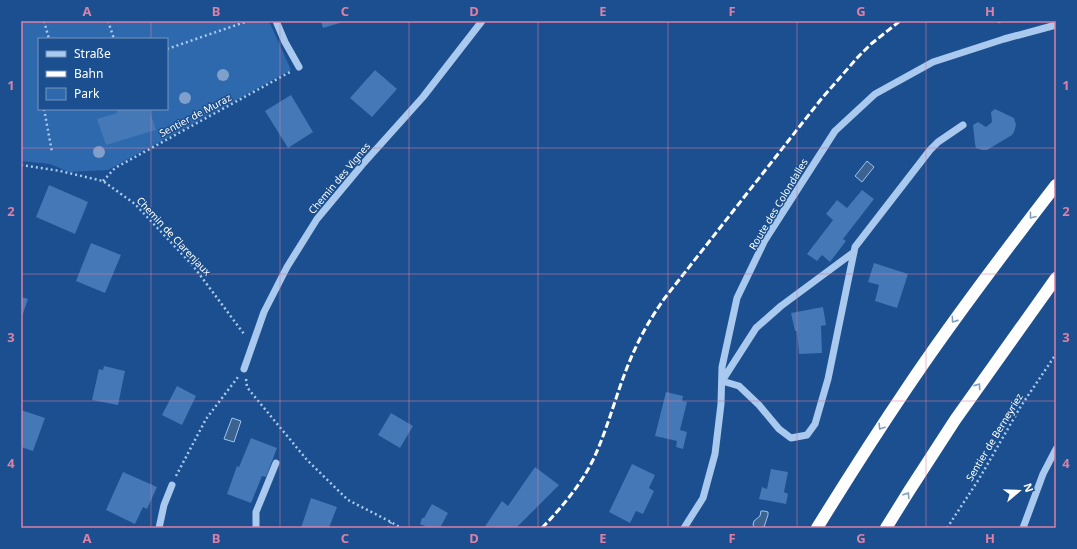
<svg xmlns="http://www.w3.org/2000/svg" width="1077" height="549" font-family="'Noto Sans',sans-serif">
<style>
.green{fill:#2e69ad;fill-rule:evenodd}
.water{fill:#3c6290;stroke:#9cc4f0}
.building{fill:#4478b7}
.lines{fill:none;stroke-linecap:round;stroke-linejoin:round}
.path{stroke:#a9c9ee;stroke-width:2.5;stroke-dasharray:2 3;stroke-linecap:butt}
.minor{stroke:#a9c9ee;stroke-width:7}
.highway{stroke:#fff;stroke-width:12}
.rail{stroke:#fff;stroke-width:3;stroke-dasharray:7 3;stroke-linecap:butt}
.tree{fill:#7ea0ca}
.oneway{stroke:#829ec1}
.grid{fill:none;stroke:#dd80a5;stroke-width:1;stroke-opacity:0.55}
.labels{text-anchor:middle;stroke-width:3;stroke-linejoin:round;paint-order:stroke}
.street-label{font-size:10px;fill:#fff;stroke:#1b4f8f}
.neatline{fill:none;stroke:#dd80a5;stroke-width:1.5}
.grid-label{font-size:13px;text-anchor:middle;font-weight:bold;fill:#dd80a5}
</style>
<rect width="100%" height="100%" fill="#1b4f8f"/>
<path class="green" d="M21 21H269L291 70 108 170 69 172 50 164 21 161ZM39 39H167V109H39Z"/>
<path class="water" d="M867 161 874 167 862 182 855 176Z
M232 418 241 421 234 442 224 439Z
M761 511H764L768 512V515L764 527 755 528 753 525 754 521 760 516Z"/>
<path class="building" d="M321 21H346L323 28Z
M375 70 397 89 372 117 350 98Z
M291 95 313 132 288 148 265 111Z
M116 109H149L156 130 106 145 97 119 117 113Z
M995 109 1014 118 1016 125 1014 132 1012 135 987 150H982L976 148 975 144 973 125 978 122 986 127 992 122 991 112Z
M49 185 88 202 75 234 36 217Z
M862 190 874 199 843 239 846 241 830 262 822 255 817 261 807 254 833 220 826 214 837 200 847 208Z
M91 243 121 255 105 293 76 281Z
M874 263 908 274 897 308 875 301 879 285 868 282Z
M21 297 28 299 21 319Z
M823 307 826 325 821 326 822 353 799 354 797 331H795L791 313Z
M104 366 125 371 118 405 92 400 99 369 103 370Z
M177 386 196 396 182 425 162 415Z
M666 392 683 396 682 401 687 402 680 430 687 432 683 449 676 447 677 441 655 436Z
M21 410 45 418 33 451 21 447Z
M391 413 413 426 400 448 378 435Z
M251 438 277 448 266 477 262 476 251 503 227 494 237 466 239 467Z
M632 464 655 475 649 488 654 491 643 514 636 511 630 523 609 512Z
M535 467 559 485 516 528H484L502 501 508 506Z
M771 469 788 472 784 492 788 494 786 504 759 499 762 487 767 489Z
M123 472 157 487 147 509 143 507 135 524 106 510Z
M311 498 337 507 329 528H301Z
M432 504 448 513 441 526 436 528H429L420 524 422 518H424Z"/>
<g class="lines">
<path class="path" d="M44 21 49 39
M108 21 114 39
M999 21 1000 25
M167 49 248 21
M44 109 52 152
M21 165 60 171 103 181 135 204 194 267 244 334
M103 181 115 168 290 72
M246 379 247 387 250 391 307 460 348 500 391 522 401 528
M176 476 206 419 238 377
M388 528 391 522
M947 528 979 479 1021 406 1056 354"/>
<path class="minor" d="M276 21 285 42 299 67
M854 252 781 306 756 328 722 381 739 386 759 405 779 429 791 438 807 435 815 424 828 379 855 247 930 150 938 142 963 125
M244 369 264 312 287 267 317 219 362 165 423 97 482 21
M159 528 164 505 172 485
M256 528V512L276 463
M684 528 703 498 715 454 721 404 722 367 737 298 765 240 835 131 875 94 933 62 1004 39 1056 25
M1023 528 1043 474 1056 449"/>
<path class="highway" d="M817 528C846 481 876 434 907 388 954 318 1005 251 1056 185
M886 528 909 491 955 420 1056 278"/>
<path class="rail" d="M542 528C562 507 580 486 593 460 610 424 618 385 635 349 643 331 653 315 664 299L822 98 858 57 871 44 900 21"/>
</g>
<g class="tree">
<circle cx="223" cy="75" r="6"/>
<circle cx="185" cy="98" r="6"/>
<circle cx="99" cy="152" r="6"/>
</g>
<defs><path id="oneway-chevron" d="M-2-3.5L2.5 0L-2 3.5" fill="none" stroke-width="1.6" stroke-linecap="round" stroke-linejoin="round"/></defs>
<g class="oneway">
<use href="#oneway-chevron" transform="translate(1032 216) rotate(128)"/>
<use href="#oneway-chevron" transform="translate(954 320) rotate(125)"/>
<use href="#oneway-chevron" transform="translate(978 386) rotate(-55)"/>
<use href="#oneway-chevron" transform="translate(881 427) rotate(123)"/>
<use href="#oneway-chevron" transform="translate(907 495) rotate(-58)"/>
</g>
<path class="grid" d="M151 21V39M280 21V528M409 21V528M538 21V528M668 21V528M797 21V528M926 21V528M151 109V528M21 148H1056M21 274H1056M21 401H1056"/>
<g class="labels">
<g class="street-label">
<text transform="translate(195 115) rotate(-28)" y="4">Sentier de Muraz</text>
<text transform="translate(339 178) rotate(-50)" y="4">Chemin des Vignes</text>
<text transform="translate(778 204) rotate(-59)" y="4">Route des Colondalles</text>
<text transform="translate(174 236) rotate(47)" y="4">Chemin de Clarenjaux</text>
<text transform="translate(994 437) rotate(-59)" y="4">Sentier de Berneyriez</text>
</g>
</g>
<rect width="1077" height="549" fill="none" stroke="#1b4f8f" stroke-width="44"/>
<rect x="38" y="38" width="130" height="72" fill="#1b4f8f" stroke="#7695bc"/>
<rect x="46" y="51" width="20" height="6" fill="#a9c9ee" stroke="#7695bc"/>
<text x="74" y="58" font-size="12" fill="#ffffff">Straße</text>
<rect x="46" y="71" width="20" height="6" fill="#ffffff" stroke="#7695bc"/>
<text x="74" y="78" font-size="12" fill="#ffffff">Bahn</text>
<rect x="46" y="88" width="20" height="12" fill="#2e69ad" stroke="#7695bc"/>
<text x="74" y="98" font-size="12" fill="#ffffff">Park</text>
<g transform="translate(1019 491) rotate(71)" stroke="#1b4f8f" stroke-width="3" paint-order="stroke">
<path d="M0-3L7 15L0 10L-7 15Z" fill="#ffffff"/>
<text y="-6" font-size="11" font-weight="bold" text-anchor="middle" fill="#ffffff">N</text>
</g>
<rect x="22" y="22" width="1033" height="505" class="neatline"/>
<g class="grid-label">
<text x="87" y="16">A</text>
<text x="216" y="16">B</text>
<text x="345" y="16">C</text>
<text x="474" y="16">D</text>
<text x="603" y="16">E</text>
<text x="732" y="16">F</text>
<text x="861" y="16">G</text>
<text x="990" y="16">H</text>
<text x="11" y="90">1</text>
<text x="1066" y="90">1</text>
<text x="11" y="216">2</text>
<text x="1066" y="216">2</text>
<text x="11" y="342">3</text>
<text x="1066" y="342">3</text>
<text x="11" y="468">4</text>
<text x="1066" y="468">4</text>
<text x="87" y="543">A</text>
<text x="216" y="543">B</text>
<text x="345" y="543">C</text>
<text x="474" y="543">D</text>
<text x="603" y="543">E</text>
<text x="732" y="543">F</text>
<text x="861" y="543">G</text>
<text x="990" y="543">H</text>
</g>
</svg>
